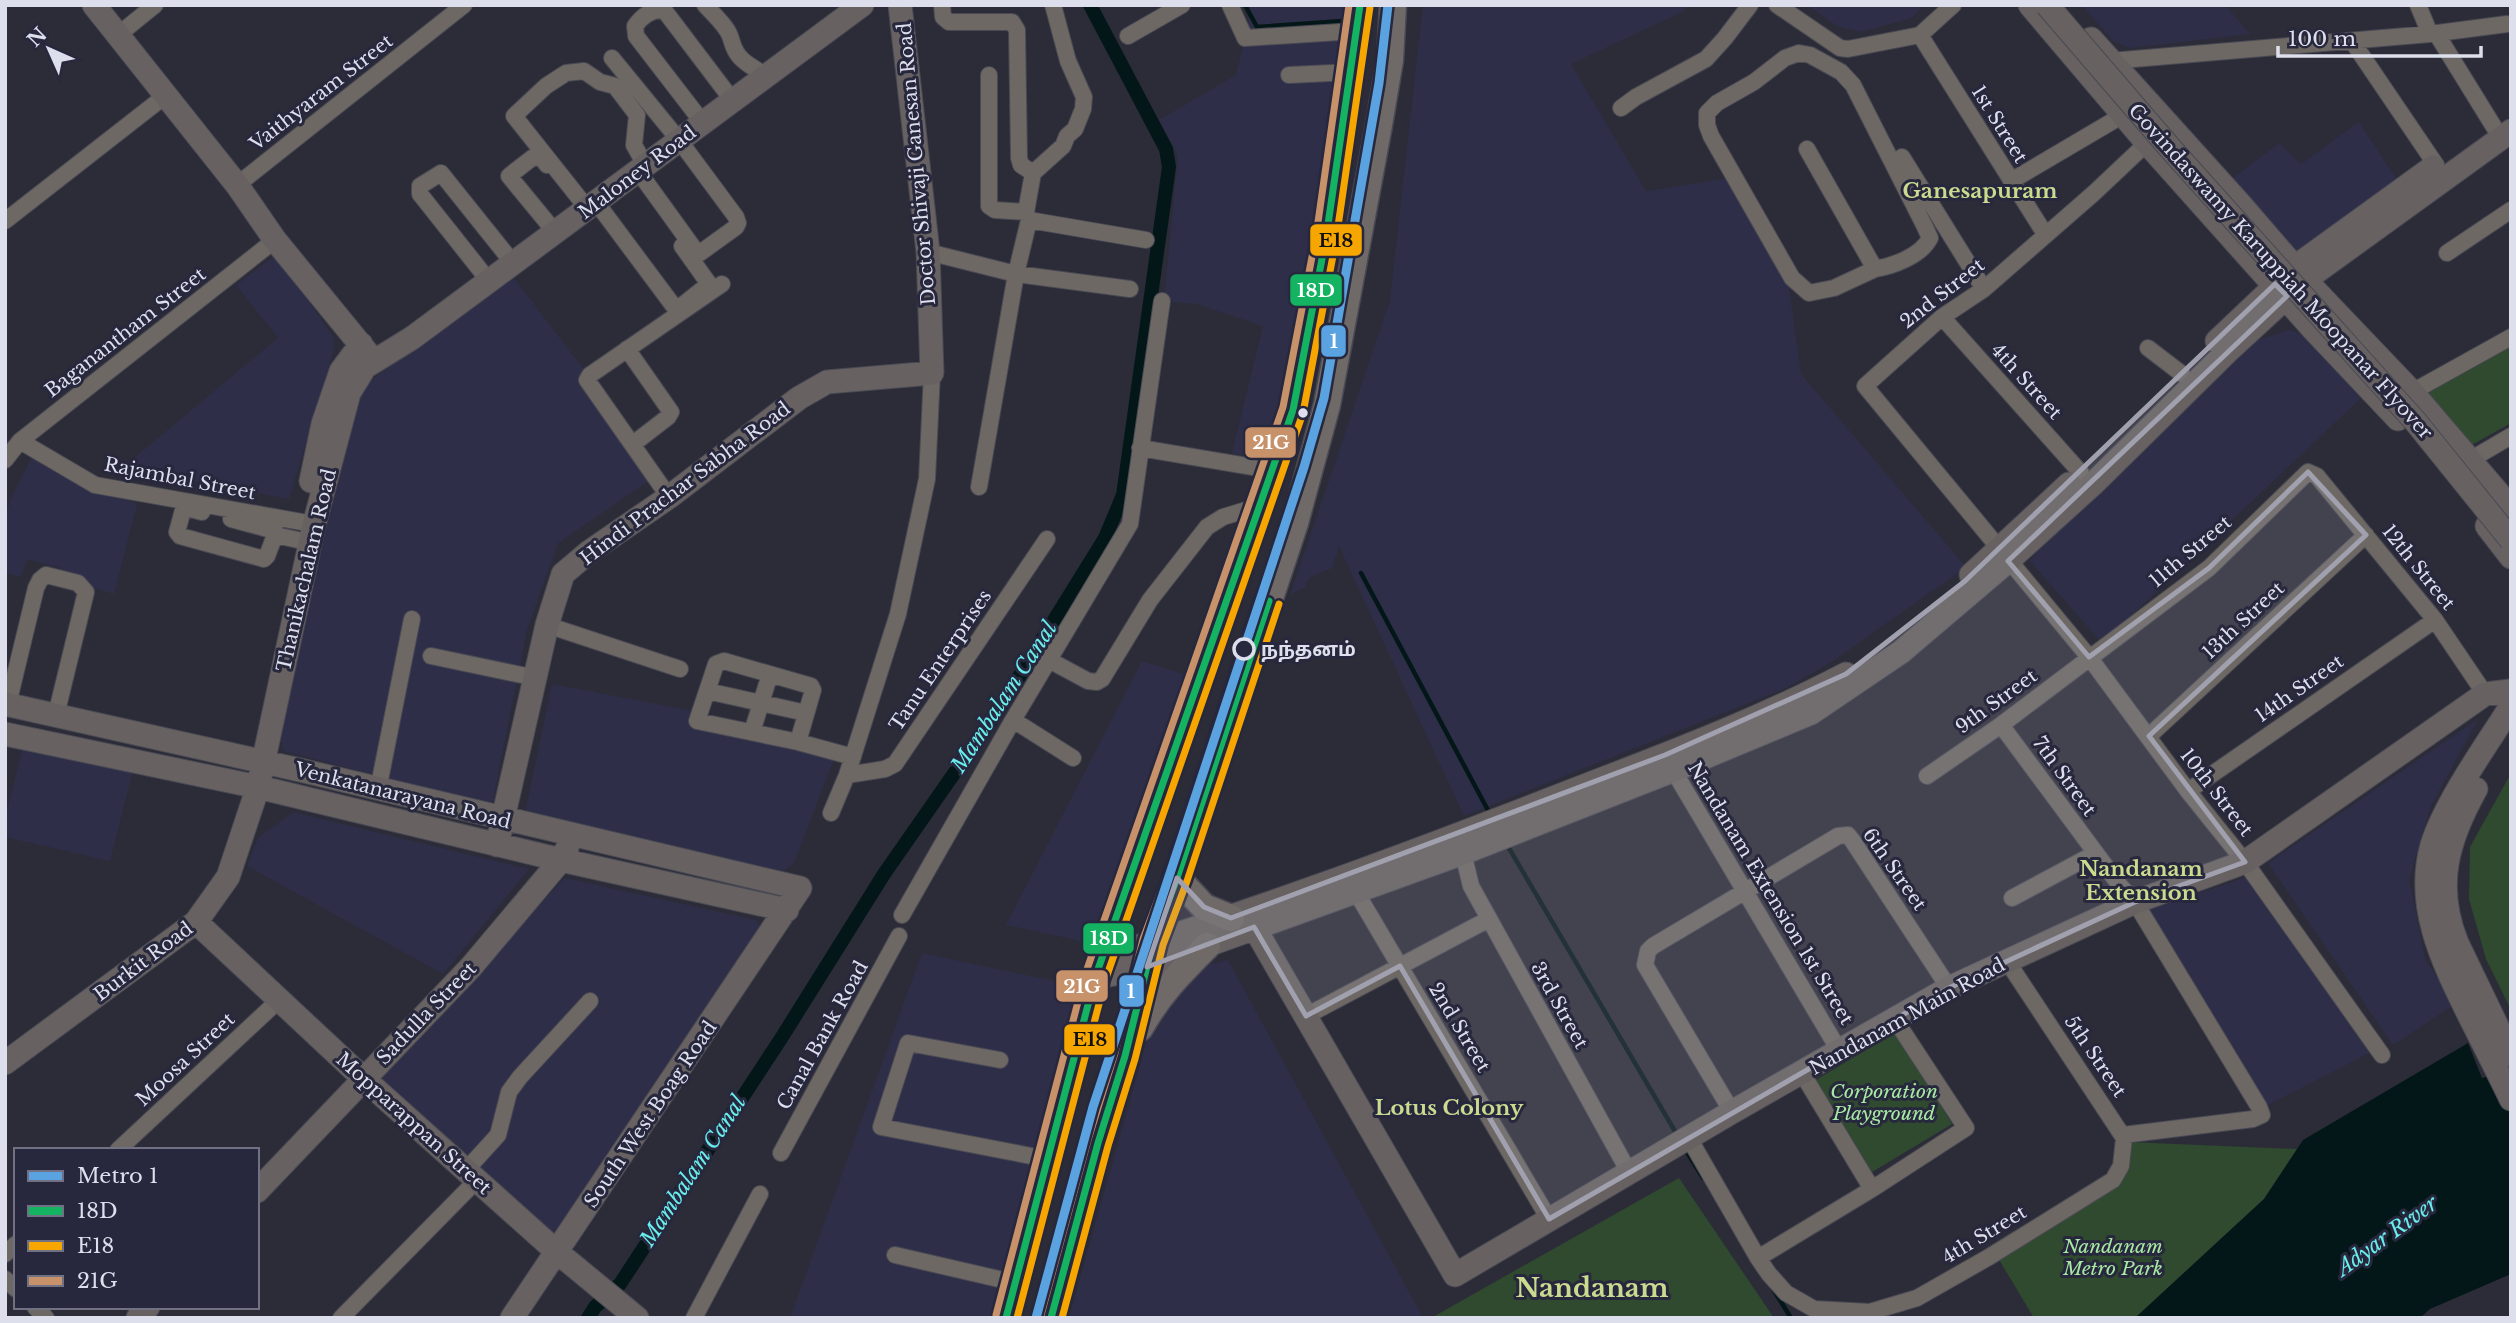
<svg xmlns="http://www.w3.org/2000/svg" width="2516" height="1323" font-family="'Libre Baskerville','Noto Sans Tamil',serif">
<style>
.built{fill:#2e2e48}
.green{fill:#2f4a2e}
.water{fill:#041718}
.lines{fill:none;stroke-linecap:round;stroke-linejoin:round}
.stream{stroke:#041718;stroke-width:4.5}
.canal{stroke:#041718;stroke-width:14}
.street-casing{stroke:#494954;stroke-width:18}
.secondary-casing{stroke:#494954;stroke-width:25}
.primary-casing{stroke:#494954;stroke-width:29}
.street{stroke:#6d6864;stroke-width:16}
.secondary{stroke:#676261;stroke-width:23}
.primary{stroke:#6f6968;stroke-width:26}
.secondary-bridge-casing{stroke:#494954;stroke-width:25;stroke-linecap:butt}
.secondary-bridge{stroke:#676261;stroke-width:23}
.bus-1-casing{stroke:#27283d;stroke-width:12}
.bus-2-casing{stroke:#27283d;stroke-width:12}
.bus-3-casing{stroke:#27283d;stroke-width:12}
.bus-1{stroke:#13b361;stroke-width:7}
.bus-2{stroke:#f7a600;stroke-width:7}
.bus-3{stroke:#c7916a;stroke-width:7}
.metro-1-casing{stroke:#27283d;stroke-width:14}
.metro-1{stroke:#5aa2e0;stroke-width:9}
.marked{fill:#a0a0ae;fill-opacity:0.2;stroke:#a0a0ae;stroke-width:5;stroke-linejoin:round}
.bus-dot{fill:#dedfed;stroke:#27283d;stroke-width:2.5}
.stop-dot{fill:#27283d;stroke:#dedfed;stroke-width:3.5}
.labels{text-anchor:middle;stroke-width:6;stroke-linejoin:round;paint-order:stroke}
.street-label{font-size:19px;fill:#dedfed;stroke:#27283d}
.stop-label{font-size:19px;font-weight:bold;fill:#dedfed;stroke:#27283d;text-anchor:start}
.park-label{font-size:19px;font-style:italic;fill:#a8e9a3;stroke:#27283d}
.neighbourhood-label{font-size:21px;font-weight:bold;fill:#cada8e;stroke:#27283d}
.water-label{font-size:21px;font-style:italic;fill:#69eeee;stroke:#27283d}
.district-label{font-size:26px;font-weight:bold;fill:#cada8e;stroke:#27283d}
.line-badge{stroke:#27283d;stroke-width:2.5}
.badge-label{font-size:19px;text-anchor:middle;font-weight:bold;fill:#fff}
.pale-badge-label{font-size:19px;text-anchor:middle;font-weight:bold;fill:#111}
</style>
<rect width="100%" height="100%" fill="#2c2c38"/>
<path class="built" d="M1250 5H1355L1276 461 1232 453 1263 326 1197 304 1164 301 1178 156 1159 120 1236 75 1248 26Z
M1423 5H1688L1682 12 1571 64 1646 191 1735 177 1788 280 1801 374 1966 567 1833 661 1786 688 1464 816 1339 546 1332 568 1309 578 1305 587 1290 595 1390 301Z
M1807 5H1925L1911 18 1861 32 1837 26Z
M2082 5H2225L2250 34 2130 48 2114 42Z
M2359 122 2399 183 2305 254 2296 252 2233 178 2279 143 2301 164Z
M276 255 333 336V353L289 499 122 468 278 338 236 285Z
M514 278 662 472 558 543 527 630 492 805 283 751 280 732 347 399 413 348Z
M2289 330 2303 334 2361 398 2102 643 2030 561 2039 550 2258 340Z
M33 455 137 504 114 594 59 578 61 568 27 559 21 577 5 573V515L15 490Z
M1142 661 1199 679 1103 937 1091 943 1006 925Z
M552 684 699 712 838 748 794 863 783 871 525 814Z
M2478 719 2431 806 2409 879 2425 959 2455 1004 2393 1045 2268 863Z
M24 743 133 770 110 861 5 837V819Z
M293 812 529 869 443 974 247 866 258 838Z
M2253 875 2373 1051 2264 1107 2149 910Z
M565 878 756 920 765 933 571 1250 375 1076Z
M922 953 1068 984 1082 1004 1001 1318H790Z
M1228 960 1423 1318H1069L1150 1030 1179 990 1207 965Z"/>
<path class="green" d="M2511 344V423L2468 447 2422 395Z
M2510 775H2511V1010L2486 959 2469 899 2470 847Z
M1896 1032 1952 1124 1872 1172 1816 1080Z
M2128 1142 2297 1149 2264 1199 2135 1318H2034L1998 1258 2119 1184Z
M1679 1178 1774 1318H1431Z"/>
<path class="water" d="M2468 1043 2482 1078 2511 1070V1274L2430 1309 2420 1318H2135L2264 1199 2303 1140Z"/>
<g class="lines">
<path class="stream" d="M1245 5 1257 27 1343 21
M1361 573 1490 814
M1506 843 1676 1133
M1687 1152 1703 1178
M1773 1289 1791 1318"/>
<path class="canal" d="M588 1318 595 1307 620 1284 782 1037 884 874 999 709 1105 538 1123 495 1169 167 1166 149 1090 5"/>
<g class="street-casing">
<path id="street" d="M705 5C713 14 726 25 730 36 733 44 733 49 739 56 747 66 757 68 765 77
M942 5 943 17 949 22H1012L1017 30 1019 158 1021 165 1033 173
M1230 5 1245 38 1356 31
M1777 5 1840 48 1848 49 1920 35 1953 5
M2418 5 2430 34
M2436 33 2494 127
M118 35 155 5
M1920 35 2045 234
M1128 36 1182 5
M2352 41 2436 165
M612 58 679 140 736 217 738 223 736 227 700 253 695 250 638 171
M2110 61 2430 34 2507 24
M989 75V206L995 210 1026 212
M1289 75 1352 72
M1621 108 1636 97 1706 59 1725 38 1750 5
M703 123 636 36 635 26C642 16 651 9 664 10L733 101
M2147 143 2094 193 1984 289 1942 317 1865 386 2089 657 2188 791 2245 862 2382 1055
M1807 149 1875 269C1893 266 1921 256 1930 238L1925 227 1853 85 1841 72 1810 55 1799 53 1785 58 1754 82 1717 103 1707 113V125L1711 136 1792 278 1809 293 1834 288 1875 269
M1902 157 1984 289
M547 165 541 157 532 158 509 176 555 232
M2011 181 2123 115
M237 185 464 5
M596 202 675 308H679L709 284 682 246
M587 208 514 116 546 86 566 73 584 71 600 82 615 86 637 115 634 145 645 165
M1029 220 1146 240
M5 221 165 96
M928 252 1016 274 1130 289
M2447 253 2511 210
M489 281 420 194V186L441 173 513 263
M1942 317 2081 473
M2148 348 2182 374
M627 349 671 412 668 417 633 444
M2412 392 2511 337
M20 441 95 485 302 522
M1140 448 1271 470
M5 460 20 441 275 240
M2470 460 2511 436
M979 487 1016 274 1029 220 1026 212 1033 173 1063 146 1067 136 1075 129 1083 109 1084 97 1068 61 1053 5
M669 497 587 380 590 375 722 284
M202 512 187 508 183 510 177 532 180 536 264 559 267 556 275 535
M231 519 275 531V535L298 540
M547 625 680 669
M431 656 536 678
M1049 660 1088 681 1097 682 1102 679 1150 600 1207 527 1223 517 1246 510 1259 509
M707 691 806 713
M8 704 36 588 40 580 46 575 78 583 86 592 56 715
M1013 720 1073 758
M2001 725 2121 887 2135 902 2259 1107 2262 1115 2253 1119 2123 1135
M752 732 770 674
M2149 736 2366 535
M798 742 813 690 811 686 724 661 716 664 697 721 798 742 853 757
M1669 763 1840 1052
M847 775 885 769 895 764 1047 539
M1927 776 2001 725 2209 568 2308 472 2317 476 2435 620 2485 694
M378 790 412 619
M2188 791 2435 620
M831 813 847 775 898 614 927 479 932 373
M1463 853 1471 886 1630 1174
M1356 892 1549 1219
M2012 898 2096 853
M902 915 1013 720 1130 524 1162 301
M1306 1016 1489 919
M1000 1060 908 1043 881 1127 1047 1159
M1802 1073 1872 1189 1966 1128 1894 1018
M1732 1112 1645 965 1648 951 1653 946 1838 836 1848 835 1852 840 1949 988
M1689 1138 1758 1258 1769 1274 1786 1293 1814 1309 1870 1312 1917 1298 1989 1257 2113 1180 2121 1166 2124 1138 2007 961
M118 1150 280 999
M781 1153 899 936
M467 1169 498 1135 509 1092 520 1077 590 1001
M5 1254 16 1244
M895 1255 1016 1283
M1758 1258 1872 1189
M5 1279 16 1289
M35 1307 46 1318
M341 1318 478 1179
M694 1318 760 1194"/>
</g>
<g class="secondary-casing">
<path id="secondary" d="M94 5 237 185 275 240 369 355
M2030 5 2147 143 2313 329 2398 419
M2091 39 2240 204 2310 285 2412 392 2511 508
M2217 341 2295 267 2433 167
M311 481 323 424 341 371 361 344
M2487 526 2511 557
M1971 575 2069 484
M5 704 300 770 800 888 512 1318
M2511 706C2486 746 2446 801 2432 845 2415 905 2442 960 2468 1013 2482 1041 2497 1070 2511 1099
M5 734 258 787 561 860 787 910
M2476 789C2447 841 2434 886 2457 943L2511 1055
M497 845 547 625 563 574 589 552 669 497 799 398 827 382 932 373 928 252 900 5
M196 922 364 1079 557 1252 637 1318
M1254 927 1455 1275 1732 1112 1949 988 2135 902 2245 862 2485 694 2510 691
M1104 957C1253 912 1398 858 1543 802 1645 762 1749 725 1846 674
M1095 978 1147 967 1463 853 1674 770 1811 713 1901 652 2008 561 2093 484 2228 351 2305 280 2511 131
M5 1063 196 922 228 877 258 787 314 525 349 393 365 367 412 338 862 5
M257 1191 471 967 561 860 567 849
M138 1318 148 1307"/>
</g>
<g class="primary-casing">
<path id="primary" d="M1177 878 1204 907 1231 918
M1140 1028C1159 994 1180 973 1207 946
M1006 1318 1095 978 1293 410 1326 238 1360 5
M1051 1318 1098 1143 1125 1056 1153 942 1177 878 1295 523 1327 405 1379 125 1390 60 1393 5"/>
</g>
<use href="#street" class="street"/>
<use href="#secondary" class="secondary"/>
<use href="#primary" class="primary"/>
<g class="secondary-bridge-casing">
<path id="secondary-bridge" d="M2047 5 2170 148 2415 421 2511 540"/>
</g>
<use href="#secondary-bridge" class="secondary-bridge"/>
<g class="bus-1-casing">
<path id="bus-1" d="M1006 1318 1095 978 1293 410 1326 238 1360 5
M1051 1318 1098 1143 1125 1056 1153 942 1177 878 1269 601"/>
</g>
<g class="bus-2-casing">
<path id="bus-2" d="M1017 1318 1105 981 1303 413 1336 240 1370 7
M1062 1318 1108 1146 1135 1059 1163 945 1187 881 1279 604"/>
</g>
<g class="bus-3-casing">
<path id="bus-3" d="M996 1315 1085 975 1283 407 1316 236 1349 5
M1041 1315 1088 1140 1115 1053 1143 939 1167 875 1259 598"/>
</g>
<use href="#bus-1" class="bus-1"/>
<use href="#bus-2" class="bus-2"/>
<use href="#bus-3" class="bus-3"/>
<g class="metro-1-casing">
<path id="metro-1" d="M1036 1318 1093 1107 1304 467 1324 398 1379 83 1388 5"/>
</g>
<use href="#metro-1" class="metro-1"/>
</g>
<path class="marked" d="M2275 284 2287 296 2008 561 2089 657 2209 568 2308 472 2366 535 2149 736 2245 862 2135 902 1949 988 1549 1219 1400 966 1306 1016 1254 927 1147 967 1177 878 1204 907 1231 918 1665 755 1846 674 1965 581Z"/>
<circle class="bus-dot" cx="1303" cy="413" r="6"/>
<circle class="stop-dot" cx="1244" cy="649" r="10"/>
<g class="labels">
<g class="street-label">
<text transform="translate(321 92) rotate(-38)" y="7">Vaithyaram Street</text>
<text transform="translate(2000 124) rotate(58)" y="7">1st Street</text>
<text transform="translate(916 164) rotate(-95)" y="7">Doctor Shivaji Ganesan Road</text>
<text transform="translate(637 172) rotate(-37)" y="7">Maloney Road</text>
<text transform="translate(2281 271) rotate(48)" y="7">Govindaswamy Karuppiah Moopanar Flyover</text>
<text transform="translate(1942 293) rotate(-38)" y="7">2nd Street</text>
<text transform="translate(125 332) rotate(-38)" y="7">Baganantham Street</text>
<text transform="translate(2027 381) rotate(48)" y="7">4th Street</text>
<text transform="translate(180 478) rotate(11)" y="7">Rajambal Street</text>
<text transform="translate(685 483) rotate(-37)" y="7">Hindi Prachar Sabha Road</text>
<text transform="translate(2190 551) rotate(-40)" y="7">11th Street</text>
<text transform="translate(2419 567) rotate(51)" y="7">12th Street</text>
<text transform="translate(306 570) rotate(-77)" y="7">Thanikachalam Road</text>
<text transform="translate(2243 620) rotate(-43)" y="7">13th Street</text>
<text transform="translate(940 660) rotate(-56)" y="7">Tanu Enterprises</text>
<text transform="translate(2299 688) rotate(-35)" y="7">14th Street</text>
<text transform="translate(1996 701) rotate(-36)" y="7">9th Street</text>
<text transform="translate(2065 776) rotate(54)" y="7">7th Street</text>
<text transform="translate(2217 792) rotate(52)" y="7">10th Street</text>
<text transform="translate(403 795) rotate(14)" y="7">Venkatanarayana Road</text>
<text transform="translate(1895 869) rotate(55)" y="7">6th Street</text>
<text transform="translate(1771 893) rotate(59)" y="7">Nandanam Extension 1st Street</text>
<text transform="translate(143 961) rotate(-37)" y="7">Burkit Road</text>
<text transform="translate(1560 1005) rotate(61)" y="7">3rd Street</text>
<text transform="translate(426 1013) rotate(-46)" y="7">Sadulla Street</text>
<text transform="translate(1907 1016) rotate(-29)" y="7">Nandanam Main Road</text>
<text transform="translate(1460 1027) rotate(59)" y="7">2nd Street</text>
<text transform="translate(822 1035) rotate(-61)" y="7">Canal Bank Road</text>
<text transform="translate(2096 1056) rotate(56)" y="7">5th Street</text>
<text transform="translate(185 1059) rotate(-43)" y="7">Moosa Street</text>
<text transform="translate(650 1114) rotate(-56)" y="7">South West Boag Road</text>
<text transform="translate(414 1123) rotate(42)" y="7">Mopparappan Street</text>
<text transform="translate(1984 1234) rotate(-31)" y="7">4th Street</text>
</g>
<g class="stop-label">
<text x="1261" y="656">நந்தனம்</text>
</g>
<g class="park-label">
<text x="1884" y="1098">Corporation<tspan x="1884" dy="22">Playground</tspan></text>
<text x="2113" y="1253">Nandanam<tspan x="2113" dy="22">Metro Park</tspan></text>
</g>
<g class="neighbourhood-label">
<text x="1980" y="198">Ganesapuram</text>
<text x="2141" y="876">Nandanam<tspan x="2141" dy="24">Extension</tspan></text>
<text x="1449" y="1115">Lotus Colony</text>
</g>
<g class="water-label">
<text transform="translate(1004 697) rotate(-57)" y="7">Mambalam Canal</text>
<text transform="translate(693 1171) rotate(-57)" y="7">Mambalam Canal</text>
<text transform="translate(2387 1236) rotate(-36)" y="7">Adyar River</text>
</g>
<g class="district-label">
<text x="1592" y="1297">Nandanam</text>
</g>
</g>
<g class="line-badge">
<rect x="1309" y="223" width="54" height="34" rx="7" fill="#f7a600"/>
<rect x="1289" y="273" width="54" height="34" rx="7" fill="#13b361"/>
<rect x="1320" y="324" width="27" height="34" rx="7" fill="#5aa2e0"/>
<rect x="1244" y="426" width="53" height="33" rx="7" fill="#c7916a"/>
<rect x="1082" y="922" width="53" height="33" rx="7" fill="#13b361"/>
<rect x="1055" y="969" width="54" height="34" rx="7" fill="#c7916a"/>
<rect x="1118" y="974" width="27" height="34" rx="7" fill="#5aa2e0"/>
<rect x="1063" y="1023" width="53" height="33" rx="7" fill="#f7a600"/>
</g>
<g class="badge-label">
<text x="1316" y="297">18D</text>
<text x="1334" y="348">1</text>
<text x="1271" y="449">21G</text>
<text x="1109" y="945">18D</text>
<text x="1082" y="993">21G</text>
<text x="1131" y="998">1</text>
</g>
<g class="pale-badge-label">
<text x="1336" y="247">E18</text>
<text x="1090" y="1046">E18</text>
</g>
<rect width="2516" height="1323" fill="none" stroke="#dedfed" stroke-width="14"/>
<rect x="14" y="1148" width="245" height="161" fill="#27283d" stroke="#707183" stroke-width="2"/>
<rect x="28" y="1171" width="35" height="10" fill="#5aa2e0" stroke="#707183" stroke-width="2"/>
<text x="77" y="1183" font-size="21" fill="#dedfed">Metro 1</text>
<rect x="28" y="1206" width="35" height="10" fill="#13b361" stroke="#707183" stroke-width="2"/>
<text x="77" y="1218" font-size="21" fill="#dedfed">18D</text>
<rect x="28" y="1241" width="35" height="10" fill="#f7a600" stroke="#707183" stroke-width="2"/>
<text x="77" y="1253" font-size="21" fill="#dedfed">E18</text>
<rect x="28" y="1276" width="35" height="10" fill="#c7916a" stroke="#707183" stroke-width="2"/>
<text x="77" y="1288" font-size="21" fill="#dedfed">21G</text>
<g transform="translate(49 49) rotate(315)" stroke="#27283d" stroke-width="5" paint-order="stroke">
<path d="M0-5L12 26L0 18L-12 26Z" fill="#dedfed"/>
<text y="-10" font-size="19" font-weight="bold" text-anchor="middle" fill="#dedfed">N</text>
</g>
<path d="M2278 46v10h203v-10" fill="none" stroke="#dedfed" stroke-width="3.5"/>
<text x="2288" y="46" font-size="21" fill="#dedfed" stroke="#27283d" stroke-width="5" paint-order="stroke">100 m</text>
</svg>
